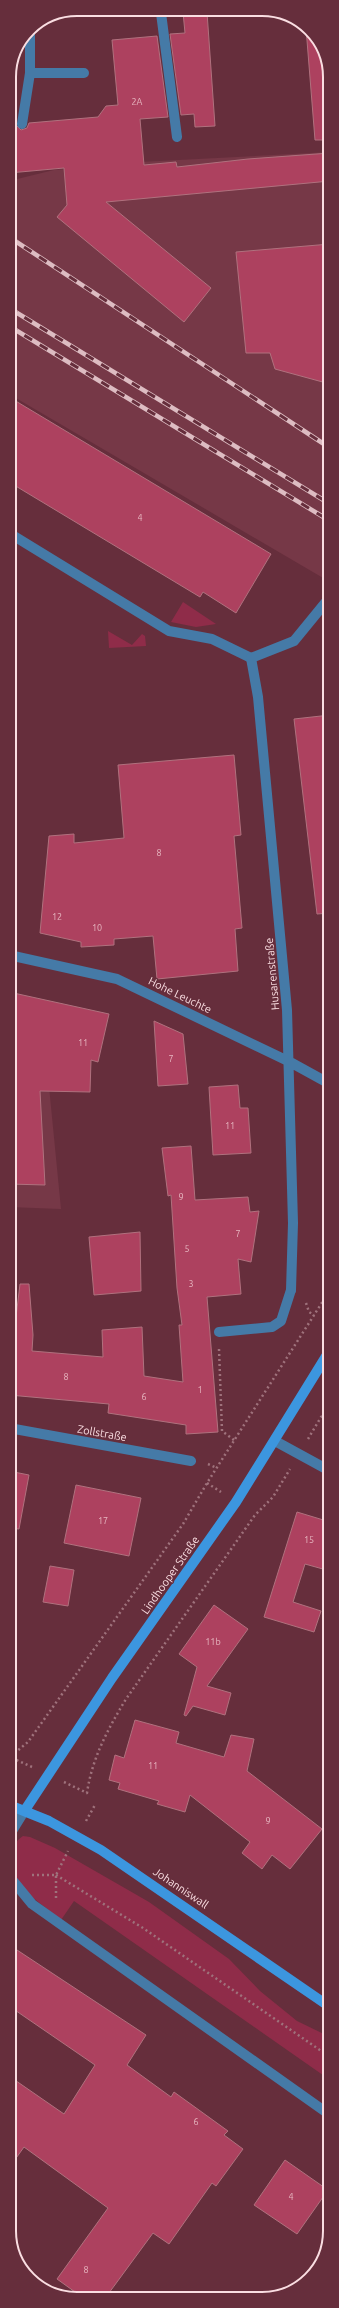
<svg xmlns="http://www.w3.org/2000/svg" width="339" height="2308" font-family="Ubuntu,sans-serif">
<style>
.built{fill:#763847}
.green{fill:#8f2c49}
.building{fill:#ad415f;stroke:#b0717e}
.lines{fill:none;stroke-linecap:round;stroke-linejoin:round}
.path{stroke:#9f727c;stroke-width:2.5;stroke-dasharray:2 3;stroke-linecap:butt}
.lane{stroke:#457aa7;stroke-width:10}
.street{stroke:#457aa7;stroke-width:10}
.secondary{stroke:#3c96df;stroke-width:10}
.rail-casing{stroke:#ddbcc2;stroke-width:4.5}
.rail{stroke:#662e3c;stroke-width:3;stroke-dasharray:9;stroke-linecap:butt}
.labels{text-anchor:middle;stroke-width:3;stroke-linejoin:round;paint-order:stroke}
.number-label{font-size:9px;fill:#e7b7c1}
.street-label{font-size:11px;fill:#fadee2;stroke:#662e3c}
.rim{fill:none;stroke:#fadee2;stroke-width:2}
</style>
<rect width="100%" height="100%" fill="#662e3c"/>
<path class="built" d="M330 152V582L9 394V181L54 170 140 162Z
M9 1066H47L61 1209 9 1207Z"/>
<path class="green" d="M183 602 216 624 196 627 171 622Z
M108 631 132 645 142 634 145 636 146 646 109 648Z
M23 1836 30 1837 55 1848 149 1902 229 1959 260 1991 297 2021 330 2037V2080L74 1901 61 1920C49 1909 32 1899 22 1887 12 1874 6 1846 23 1836Z"/>
<path class="building" d="M183 12H207L215 126 195 127 194 114 181 115 170 34 185 33Z
M306 28 313 32 330 73V140H315Z
M157 36 168 117 140 119 144 165 176 162 177 167 248 159 330 153V181L106 202 211 288 184 322 57 217 67 205 64 168 9 173V125H16L21 130 27 128 29 123 98 117 106 106 118 105 112 40Z
M330 244V384L275 369 270 353H246L236 252Z
M9 397 271 554 236 613 203 592 200 597 9 482Z
M330 715V913L317 914 294 719Z
M234 755 241 835 234 836 242 928 235 929 238 971 157 979 153 936 114 939V945L81 947V942L40 933 49 836 74 834V843L124 838 118 765Z
M9 992 109 1014 98 1062 91 1060 90 1092 40 1091 45 1185 9 1184Z
M154 1021 183 1034 188 1084 158 1086Z
M238 1085 240 1108H248L251 1153 213 1155 209 1087Z
M191 1146 195 1200 248 1197 250 1212 259 1211 251 1262 238 1259 241 1294 207 1297 218 1432 186 1434V1425L108 1413 109 1404 9 1395V1350H12L20 1284H29L33 1335 32 1351 103 1357 102 1330 142 1327 144 1376 183 1382 179 1325H182L177 1288 171 1195 168 1196 162 1148Z
M140 1232 141 1291 94 1295 89 1237Z
M9 1471 29 1475 19 1529 9 1528Z
M76 1485 141 1498 129 1556 64 1543Z
M297 1512 330 1522V1571L305 1564 293 1602 321 1611 314 1632 264 1617Z
M50 1566 74 1570 68 1606 43 1602Z
M214 1605 248 1629 207 1686 231 1693 225 1715 193 1706 186 1716 184 1715 197 1667 179 1654Z
M135 1720 179 1732 176 1743 224 1757 231 1735 254 1739 247 1771 322 1829 290 1869 272 1855 262 1869 242 1853 250 1842 190 1795 185 1812 157 1804 159 1801 118 1789 120 1783 109 1780 115 1755 124 1758Z
M17 1950 146 2035 127 2065 171 2097 174 2092 228 2131 224 2135 243 2149 216 2186 212 2183 169 2244 153 2233 106 2297H82L57 2279 108 2208 24 2147 9 2168V2076L64 2114 95 2065 9 2006V1963Z
M285 2160 328 2190 297 2234 254 2205Z"/>
<g class="lines">
<path class="path" d="M306 1303 309 1312 314 1315
M219 1349 222 1431 234 1440
M308 1439 321 1417 330 1413
M208 1464 217 1468
M207 1483 221 1492
M32 1767 10 1757 28 1742 183 1524 207 1483 330 1290
M64 1782 87 1793C92 1758 108 1729 126 1699L255 1515 273 1497 290 1469
M86 1821 95 1805
M32 1875H56L68 1851
M56 1875 143 1928 330 2057
M56 1876V1900"/>
<path class="lane" d="M161 13 177 137
M30 28V73H84
M22 124 30 73
M9 533 169 631 212 639 251 658
M219 1332 272 1327 281 1321 291 1290
M9 1836 25 1810
M9 1876 32 1904 330 2115"/>
<path class="street" d="M9 955 117 979 290 1062 330 1084
M291 1290 293 1223 287 1010 258 697 251 658 294 641 330 597
M9 1428 191 1461
M275 1441 330 1471"/>
<path class="secondary" d="M9 1805 49 1821 101 1850 330 2007
M25 1810 112 1678 236 1502 330 1350"/>
<g class="rail-casing">
<path id="rail" d="M9 237 330 448
M9 308 330 504
M9 326 330 521"/>
</g>
<use href="#rail" class="rail"/>
</g>
<g class="labels">
<g class="number-label">
<text x="137" y="105">2A</text>
<text x="140" y="521">4</text>
<text x="159" y="856">8</text>
<text x="57" y="920">12</text>
<text x="97" y="931">10</text>
<text x="83" y="1046">11</text>
<text x="171" y="1062">7</text>
<text x="230" y="1129">11</text>
<text x="181" y="1200">9</text>
<text x="238" y="1237">7</text>
<text x="187" y="1252">5</text>
<text x="191" y="1287">3</text>
<text x="66" y="1380">8</text>
<text x="200" y="1393">1</text>
<text x="144" y="1400">6</text>
<text x="103" y="1524">17</text>
<text x="309" y="1543">15</text>
<text x="213" y="1645">11b</text>
<text x="153" y="1769">11</text>
<text x="268" y="1824">9</text>
<text x="196" y="2125">6</text>
<text x="291" y="2200">4</text>
<text x="86" y="2273">8</text>
</g>
<g class="street-label">
<text transform="translate(272 974) rotate(-95)" y="4">Husarenstraße</text>
<text transform="translate(180 995) rotate(26)" y="4">Hohe Leuchte</text>
<text transform="translate(102 1433) rotate(10)" y="4">Zollstraße</text>
<text transform="translate(170 1575) rotate(-55)" y="4">Lindhooper Straße</text>
<text transform="translate(181 1888) rotate(34)" y="4">Johanniswall</text>
</g>
</g>
<path d="M0 0H339V2308H0ZM77 16H262A61 61 0 0 1 323 77V2231A61 61 0 0 1 262 2292H77A61 61 0 0 1 16 2231V77A61 61 0 0 1 77 16Z" fill="#662e3c" fill-rule="evenodd"/>
<path class="rim" d="M77 16H262A61 61 0 0 1 323 77V2231A61 61 0 0 1 262 2292H77A61 61 0 0 1 16 2231V77A61 61 0 0 1 77 16Z"/>
</svg>
